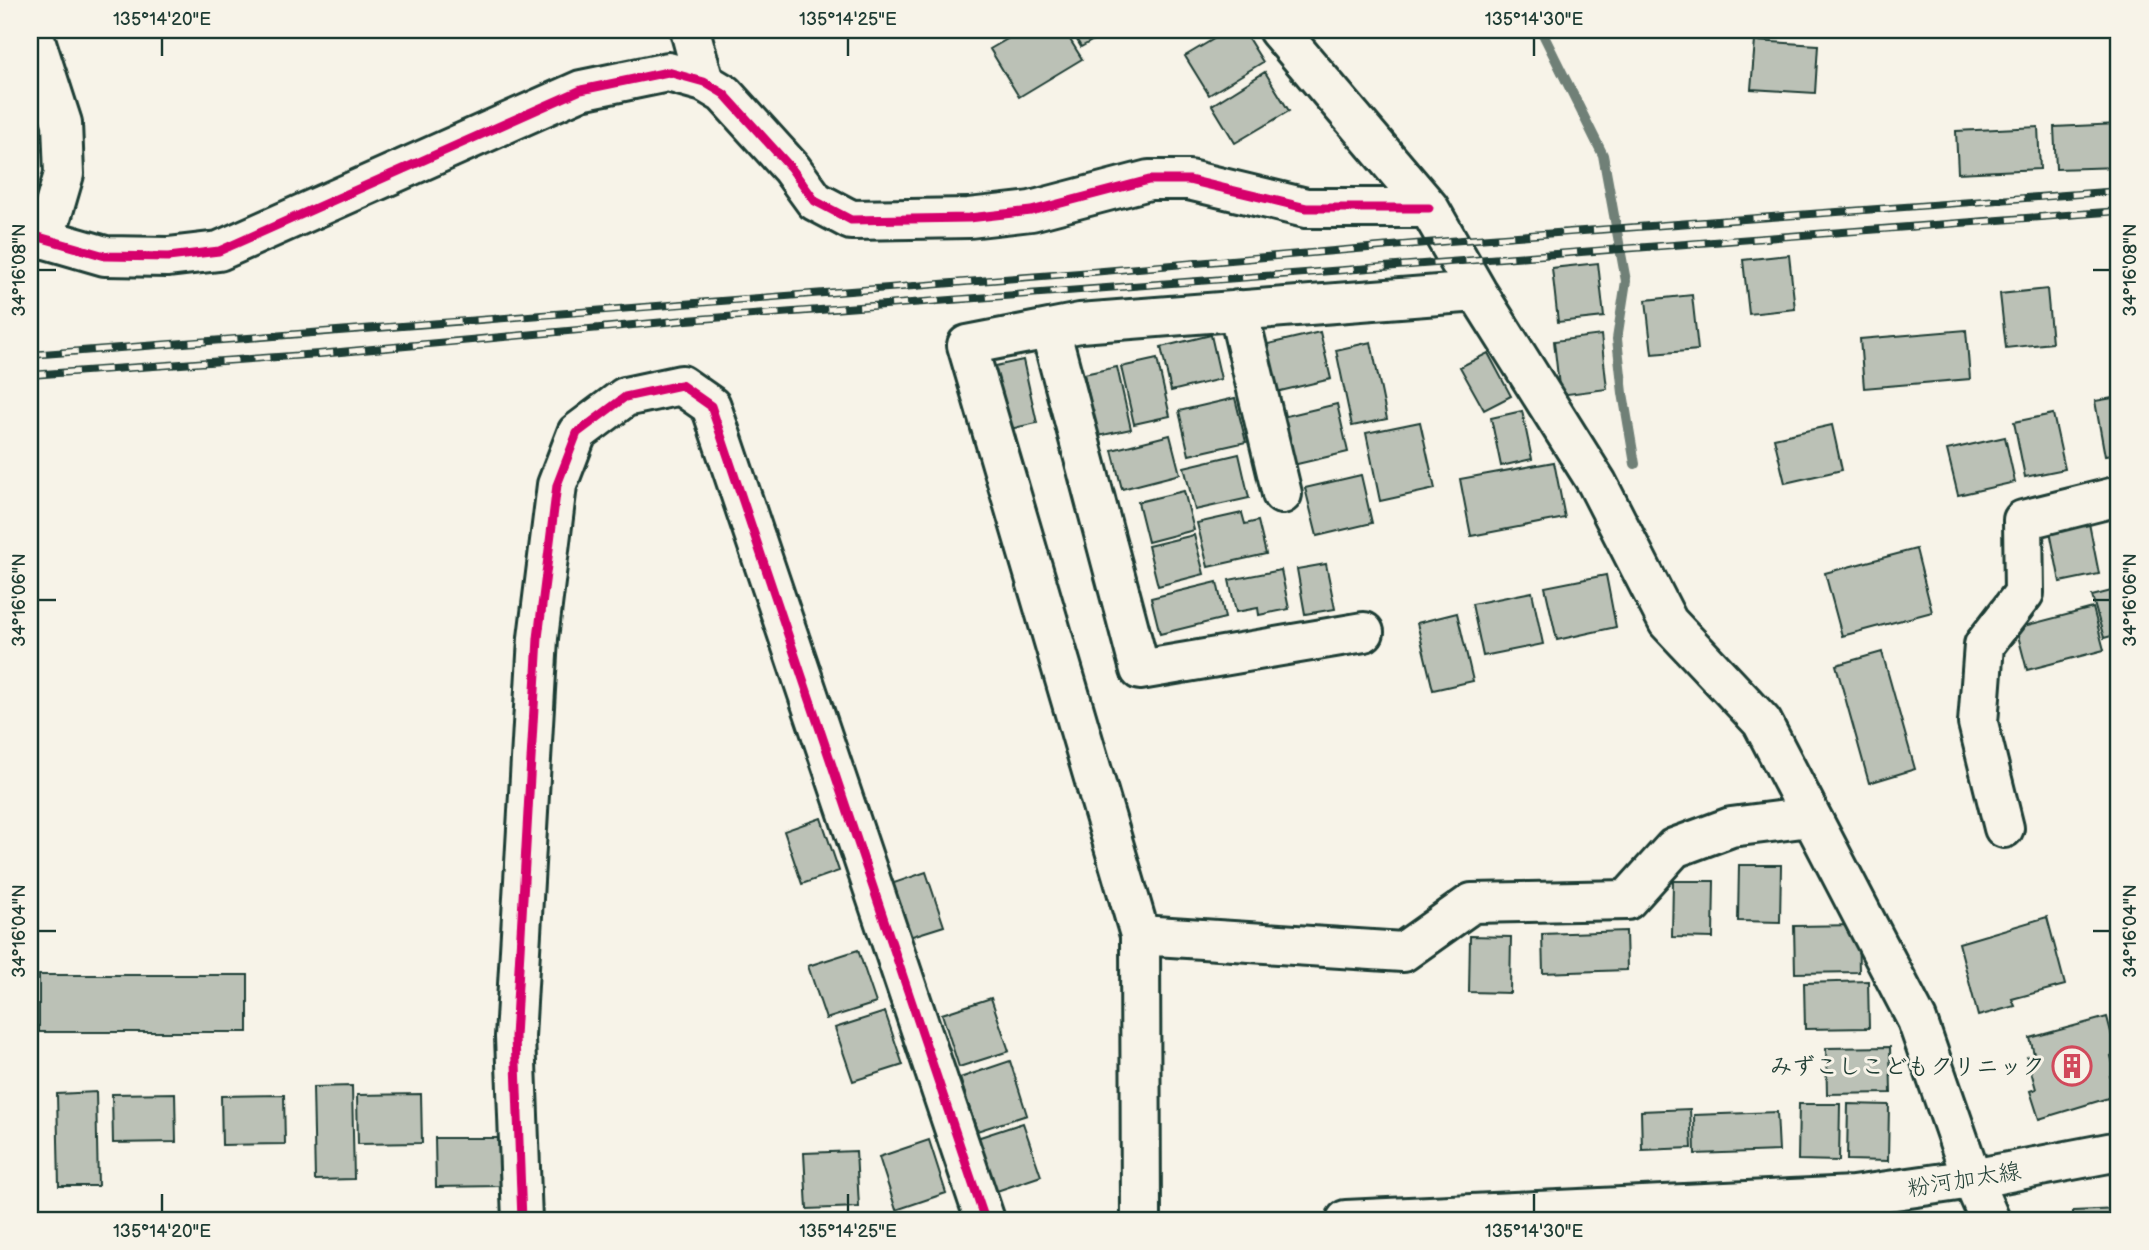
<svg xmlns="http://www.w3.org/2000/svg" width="2149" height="1250" font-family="'Balsamiq Sans','Klee One',sans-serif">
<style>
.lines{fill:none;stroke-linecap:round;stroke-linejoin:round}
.stream{stroke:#6f8077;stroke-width:10}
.building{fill:#bbc1b6;stroke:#1f3d34;stroke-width:2}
.minor-casing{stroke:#1f3d34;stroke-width:44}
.primary-casing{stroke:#1f3d34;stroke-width:44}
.minor{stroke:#f7f3e8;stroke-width:38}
.primary{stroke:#f7f3e8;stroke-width:38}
.rail-casing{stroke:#1f3d34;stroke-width:8}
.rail{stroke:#f7f3e8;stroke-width:5;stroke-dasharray:16;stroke-linecap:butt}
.cycleway-casing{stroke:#f7f3e8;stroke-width:13}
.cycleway{stroke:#d6006c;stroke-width:9}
.ticks{fill:none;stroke:#1f3d34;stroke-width:2.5}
.labels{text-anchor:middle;stroke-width:6;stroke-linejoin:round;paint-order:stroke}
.poi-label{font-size:23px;font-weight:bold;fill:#1f3d34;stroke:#f7f3e8;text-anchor:end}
.street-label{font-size:23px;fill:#1f3d34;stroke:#f7f3e8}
.neatline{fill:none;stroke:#1f3d34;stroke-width:2.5}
.ticks-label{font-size:18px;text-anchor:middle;fill:#1f3d34}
</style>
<rect width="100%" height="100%" fill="#f7f3e8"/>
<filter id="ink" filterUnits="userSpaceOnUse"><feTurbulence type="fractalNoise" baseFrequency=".0143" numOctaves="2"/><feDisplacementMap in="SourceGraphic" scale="14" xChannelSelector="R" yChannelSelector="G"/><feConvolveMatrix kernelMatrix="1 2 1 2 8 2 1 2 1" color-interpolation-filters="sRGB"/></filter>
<g filter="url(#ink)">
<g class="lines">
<path class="stream" d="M1541 30 1603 155 1626 281 1617 339 1623 393 1635 464"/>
</g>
<path class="building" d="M1023 30H1064L1082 59 1019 97 990 49Z
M1071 30H1111L1081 47Z
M1229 30H1243L1263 62 1209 95 1185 56Z
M1755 41 1818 45 1815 93 1751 89Z
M1265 72 1289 111 1235 143 1212 105Z
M2119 124V167L2056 169 2054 127Z
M2038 127 2040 169 1958 173 1956 131Z
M1789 255 1795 309 1749 314 1743 260Z
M1598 263 1604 317 1558 322 1552 268Z
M2047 289 2052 343 2006 348 2000 294Z
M1692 295 1698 350 1652 354 1646 300Z
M1966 330 1970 379 1864 388 1860 339Z
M1320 332 1331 379 1276 392 1264 345Z
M1211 335 1221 379 1171 391 1161 347Z
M1601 335 1607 389 1560 395 1554 341Z
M1371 342 1387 419 1352 426 1336 350Z
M1488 353 1511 396 1484 410 1460 367Z
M1157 359 1170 416 1134 424 1121 367Z
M1023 360 1037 423 1005 430 991 367Z
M1117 367 1131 429 1098 436 1084 374Z
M2119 397V454L2105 456 2095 401Z
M1235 398 1246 442 1189 455 1179 411Z
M1337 404 1348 452 1293 465 1282 417Z
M1522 411 1532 459 1501 466 1491 418Z
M2053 414 2065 469 2025 477 2014 422Z
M1420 422 1435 489 1380 501 1366 433Z
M1832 425 1842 470 1785 483 1774 438Z
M1170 435 1180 474 1122 489 1112 450Z
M2005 437 2015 482 1958 495 1947 450Z
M1239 454 1249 498 1195 510 1184 467Z
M1554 462 1565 518 1471 536 1460 479Z
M1361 475 1372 523 1317 536 1305 488Z
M1184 491 1194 530 1148 542 1138 502Z
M1242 513 1245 524 1258 521 1266 554 1208 567 1197 523Z
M2088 518 2099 574 2060 582 2049 526Z
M1194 535 1204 574 1158 586 1148 546Z
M1916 549 1932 612 1842 636 1825 573Z
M1326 564 1335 609 1305 614 1297 569Z
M1281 570 1289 609 1259 615 1258 608 1236 612 1229 580Z
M1606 575 1616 627 1557 640 1545 587Z
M1217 582 1225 618 1160 634 1151 598Z
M2119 589V634L2104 638 2092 596Z
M1532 592 1543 644 1483 656 1472 604Z
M2093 608 2104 650 2027 670 2016 628Z
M1457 613 1473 681 1433 690 1417 623Z
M1882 652 1915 769 1869 783 1836 665Z
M821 818 839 871 802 884 784 831Z
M1739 865H1781L1780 922 1738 921Z
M926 872 944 926 906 938 888 885Z
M1673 881H1714L1713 938 1672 937Z
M2047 917 2065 985 2012 999 2015 1006 1978 1016 1959 943Z
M1858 925 1859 972 1795 973 1794 926Z
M1626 931 1627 970 1543 973 1542 934Z
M1470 936 1511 937 1510 993 1469 992Z
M858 950 876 1003 826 1019 808 966Z
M39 975H248V1032H39Z
M1868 981 1869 1028 1805 1029 1804 983Z
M991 998 1009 1051 959 1067 942 1014Z
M885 1012 903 1065 853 1081 835 1028Z
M2107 1017 2117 1055 2111 1056 2116 1075 2110 1076 2115 1096 2039 1119 2030 1091 2036 1089 2027 1057 2034 1054 2030 1038Z
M1890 1047 1891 1093 1827 1094 1826 1048Z
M1010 1061 1027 1115 977 1131 960 1078Z
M352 1086 354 1179 315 1180 313 1087Z
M96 1092 98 1186H59L57 1094Z
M175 1093 176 1142 113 1143 112 1094Z
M421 1094 422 1143 358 1144 357 1095Z
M284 1095 285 1144 222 1145 221 1096Z
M1799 1104H1840L1839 1161 1798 1160Z
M1848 1104 1889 1105 1888 1161 1847 1160Z
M1690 1109 1692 1148 1642 1150 1641 1111Z
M1777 1112 1779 1151 1695 1154 1694 1115Z
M1023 1123 1041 1176 991 1193 974 1139Z
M435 1138H499L500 1186 436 1187Z
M929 1140 946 1193 896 1210 879 1157Z
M856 1151 859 1207 807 1209 804 1153Z
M2119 1209V1220H2073V1211Z"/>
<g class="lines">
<g class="minor-casing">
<path id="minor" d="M690 30 704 82
M1278 30 1429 208 1477 292 1597 483 1668 622 1762 722 1917 1020 1972 1179 1990 1220
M39 237 105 256 168 257 219 251 581 90 668 72 704 82 724 94 791 168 815 201 851 220 969 218 1031 211 1149 180H1189L1306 208H1429
M30 242 39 237 52 215 64 174 62 123 32 30
M1238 310 1282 494
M1050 329 1140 670 1364 632
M2004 828 1978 723 1984 645 2024 593 2023 520 2119 496
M1140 935 1403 952 1472 903 1627 900 1674 848 1731 827 1810 817
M522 1220 515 1037 538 638 557 485 577 433 625 397 681 385 711 406 985 1220
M1141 1220 1140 935 967 345 1080 323 1477 292"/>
</g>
<g class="primary-casing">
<path id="primary" d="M1346 1220 1853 1196 1972 1179 2119 1151"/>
</g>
<use href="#minor" class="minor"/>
<use href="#primary" class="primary"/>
<g class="rail-casing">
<path id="rail" d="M30 355 1080 273 1449 241 2119 191
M30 375 319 354 687 320 2119 211"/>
</g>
<use href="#rail" class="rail"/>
<g class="cycleway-casing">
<path id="cycleway" d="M39 237 105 256 168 257 219 251 581 90 668 72 704 82 724 94 791 168 815 201 851 220 969 218 1031 211 1149 180H1189L1306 208H1429
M522 1220 515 1037 538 638 557 485 577 433 625 397 681 385 711 406 985 1220"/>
</g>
<use href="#cycleway" class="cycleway"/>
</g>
</g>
<path class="ticks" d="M162 38V56M848 38V56M1534 38V56M38 270H56M2093 270H2110M38 600H56M2093 600H2110M38 931H56M2093 931H2110M162 1194V1212M848 1194V1212M1534 1194V1212"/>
<defs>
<g id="building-ring" transform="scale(2.0125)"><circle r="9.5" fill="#f7f3e8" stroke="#d1495b" stroke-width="1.5"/><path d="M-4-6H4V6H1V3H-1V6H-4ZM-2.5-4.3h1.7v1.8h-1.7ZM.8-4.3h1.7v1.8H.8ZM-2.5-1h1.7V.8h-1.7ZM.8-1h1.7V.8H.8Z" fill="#d1495b"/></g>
</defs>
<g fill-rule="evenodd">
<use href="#building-ring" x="2072" y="1066"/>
</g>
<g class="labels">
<g class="poi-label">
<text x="2045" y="1074">みずこしこどもクリニック</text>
</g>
<g class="street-label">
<text transform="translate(1964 1179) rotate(-9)" y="8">粉河加太線</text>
</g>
</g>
<rect width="2149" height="1250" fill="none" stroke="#f7f3e8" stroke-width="77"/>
<rect x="38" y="38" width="2072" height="1174" class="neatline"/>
<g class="ticks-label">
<text x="162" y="25">135°14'20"E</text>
<text x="848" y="25">135°14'25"E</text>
<text x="1534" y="25">135°14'30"E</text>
<text transform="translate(19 270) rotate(-90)" y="6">34°16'08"N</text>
<text transform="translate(2130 270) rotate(-90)" y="6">34°16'08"N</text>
<text transform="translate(19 600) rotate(-90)" y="6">34°16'06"N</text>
<text transform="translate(2130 600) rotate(-90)" y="6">34°16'06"N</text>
<text transform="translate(19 931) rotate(-90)" y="6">34°16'04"N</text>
<text transform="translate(2130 931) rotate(-90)" y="6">34°16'04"N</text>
<text x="162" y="1237">135°14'20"E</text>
<text x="848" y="1237">135°14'25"E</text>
<text x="1534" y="1237">135°14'30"E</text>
</g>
</svg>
